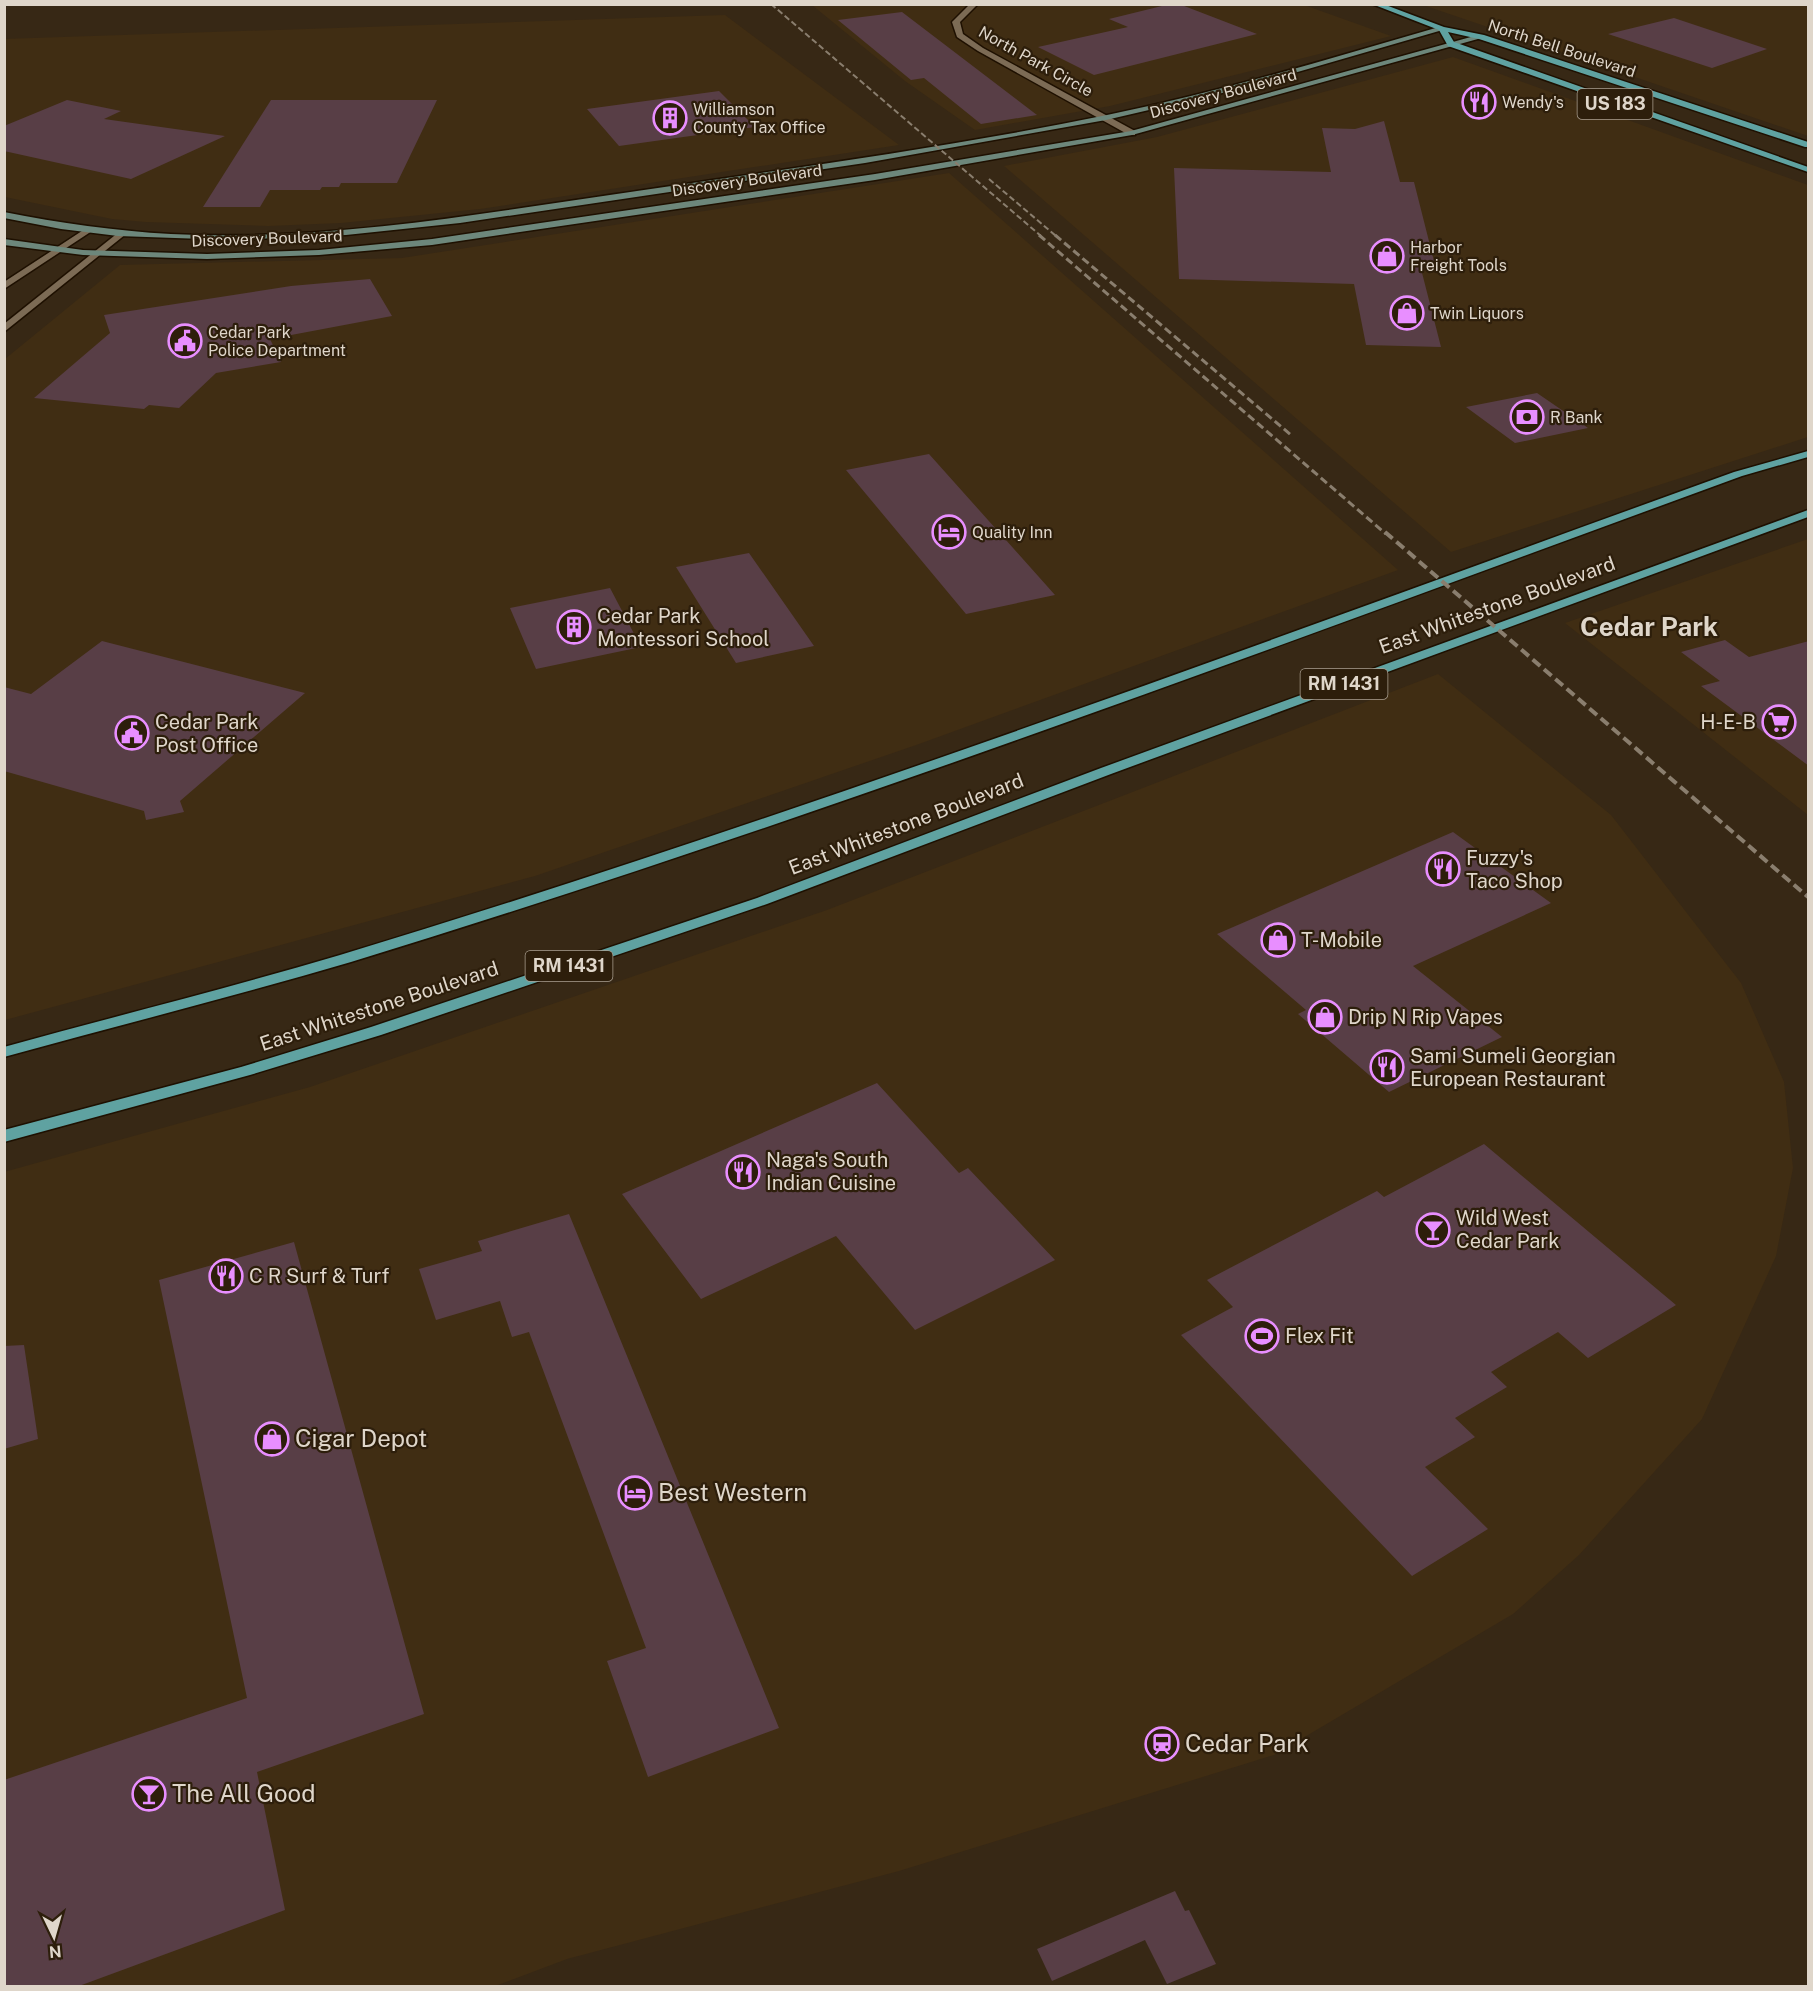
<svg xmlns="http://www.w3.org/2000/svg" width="1813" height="1991" font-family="'Public Sans',sans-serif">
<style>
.built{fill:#402d13}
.building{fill:#583e46}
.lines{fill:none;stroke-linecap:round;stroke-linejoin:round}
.street-casing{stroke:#1e1001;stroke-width:3}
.secondary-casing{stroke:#1e1001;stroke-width:3}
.primary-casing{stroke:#1e1001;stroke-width:3}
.street{fill:#7c6b55;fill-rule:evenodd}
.secondary{fill:#6d877b;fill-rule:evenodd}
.primary{fill:#5fa2a1;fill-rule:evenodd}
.rail-far2{stroke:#8a7e6e;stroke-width:2;stroke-dasharray:6 3;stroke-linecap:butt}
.rail-far1{stroke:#8a7e6e;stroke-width:3;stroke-dasharray:8 4;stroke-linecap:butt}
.rail{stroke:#8a7e6e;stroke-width:4;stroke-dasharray:10 5;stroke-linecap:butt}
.labels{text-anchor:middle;stroke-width:4.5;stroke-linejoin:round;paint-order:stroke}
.far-street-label{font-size:16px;fill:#dfd6ca;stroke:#2d1e0b}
.far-poi-label{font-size:16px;fill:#dfd6ca;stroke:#2d1e0b;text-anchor:start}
.shield{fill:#2d1e0b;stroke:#aa9f91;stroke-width:1.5}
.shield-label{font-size:18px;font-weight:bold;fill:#dfd6ca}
.street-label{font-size:20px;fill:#dfd6ca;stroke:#2d1e0b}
.poi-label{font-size:20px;fill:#dfd6ca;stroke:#2d1e0b;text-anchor:start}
.near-poi-label{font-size:24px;fill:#dfd6ca;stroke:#2d1e0b;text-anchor:start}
.district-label{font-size:26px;font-weight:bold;fill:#dfd6ca;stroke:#2d1e0b}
</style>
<rect width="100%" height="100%" fill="#372815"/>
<path class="built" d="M812 5H1304L1391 36 1110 106 975 130 905 81Z
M1423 5H1808V136Z
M725 15 899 145 480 209 341 223 268 226 146 222 112 219 5 197 4 39Z
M1453 57 1808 185V437L1451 552 1004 166 1157 137Z
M949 173 1398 570 919 744 535 876 5 1020V359L120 265 402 258Z
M1808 539V815L1565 623Z
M1438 674 1611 815 1741 983 1784 1082 1793 1168 1776 1256 1702 1419 1579 1555 1513 1614 1274 1755 899 1871 567 1959 495 1986H5L4 1172 310 1087 827 910Z"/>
<path class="building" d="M1170 4H1179L1257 34 1094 75 1038 47 1128 27 1109 19Z
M902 12 1037 115 981 124 924 78 911 80 838 20Z
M1674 18 1767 49 1712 68 1608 34Z
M719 91 755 127 619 146 587 109Z
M67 100 121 111 104 119 225 136 131 179 4 151V126Z
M271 100H437L397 183H341L339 187H322L320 190H270L260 207H203Z
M1384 121 1400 182H1414L1435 265H1420L1441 347 1366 345 1354 284 1179 279 1174 168 1331 172 1322 128 1355 129Z
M370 279 392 316 270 339 281 362 216 373 179 408 149 405 144 409 34 398 110 333 104 315 291 286Z
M1537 393 1588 428 1515 443 1466 407Z
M929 454 1055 595 966 614 846 470Z
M749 553 814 646 736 663 676 567Z
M610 588 641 647 536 669 510 608Z
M1725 640 1749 657 1809 641V766L1701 686 1720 681 1681 652Z
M102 641 305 693 180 801 184 812 146 820 144 811 4 771V687L31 694Z
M1453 832 1551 903 1413 966 1502 1037 1389 1092 1298 1014 1306 1010 1217 934Z
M877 1083 959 1173 968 1168 1055 1260 915 1330 836 1236 701 1299 622 1194Z
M1484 1144 1676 1305 1588 1358 1558 1332 1491 1372 1507 1387 1455 1418 1475 1437 1425 1467 1488 1529 1412 1576 1181 1335 1233 1307 1207 1280 1377 1191 1384 1197Z
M569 1214 779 1728 648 1777 607 1661 646 1648 529 1332 512 1337 500 1301 436 1320 419 1269 482 1251 478 1241Z
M294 1242 424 1714 257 1772 285 1910 79 1986H4V1780L247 1698 159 1280Z
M24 1345 38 1439 4 1449V1346Z
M1175 1891 1185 1911 1189 1910 1216 1964 1167 1984 1145 1940 1052 1981 1037 1949Z"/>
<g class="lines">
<g class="street-casing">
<path id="street" d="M970 4H978L960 22 963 34 983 48 1135 131V135H1129L978 51 957 37 952 22Z
M85 229 92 231 4 289V282Z
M119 232 126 234 4 332V324Z"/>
</g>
<g class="secondary-casing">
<path id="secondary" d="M1439 27 1446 29 1235 90 1106 120 865 163 460 223 346 235 232 240 118 236 61 229 4 218V212C60 223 115 231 171 234 328 242 483 213 637 191 794 168 951 147 1107 115 1219 92 1329 59 1439 27Z
M1478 35 1485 37 1132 135 875 180 432 245 319 255 207 259 83 255 4 245V239L83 250 207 254 319 250 432 239 875 174 1131 131Z"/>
</g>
<g class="primary-casing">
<path id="primary" d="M1372 4H1383L1444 27 1484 35 1808 142V147H1805L1479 39 1448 32 1454 42 1808 167V172L1448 46 1439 30Z
M1808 451V457L1742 476C1280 645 821 818 351 962 236 996 120 1025 4 1057V1047C116 1016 229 988 340 955 811 812 1272 639 1734 472Z
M1808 510V517L1111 774 767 904 381 1035 250 1075 4 1142V1130L241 1067 371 1027 757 898 1101 768Z"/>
</g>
<use href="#street" class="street"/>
<use href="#secondary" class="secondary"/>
<use href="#primary" class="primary"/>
<path class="rail-far2" d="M771 4 1041 236
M989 179 1056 236"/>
<path class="rail-far1" d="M1039 235 1386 534
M1055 235 1291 435"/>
<path class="rail" d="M1385 532 1808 897"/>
</g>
<defs>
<g id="restaurant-ring" transform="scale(1.725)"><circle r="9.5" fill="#2d1e0b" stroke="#e88eff" stroke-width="1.5"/><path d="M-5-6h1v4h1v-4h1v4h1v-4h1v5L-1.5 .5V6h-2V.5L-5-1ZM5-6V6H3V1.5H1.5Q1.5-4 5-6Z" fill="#e88eff"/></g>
<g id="building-ring" transform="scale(1.725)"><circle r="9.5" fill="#2d1e0b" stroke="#e88eff" stroke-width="1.5"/><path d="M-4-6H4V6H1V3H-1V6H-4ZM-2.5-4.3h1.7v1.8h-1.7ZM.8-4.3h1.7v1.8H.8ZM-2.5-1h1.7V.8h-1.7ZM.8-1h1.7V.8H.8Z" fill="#e88eff"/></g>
<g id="shop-ring" transform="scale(1.725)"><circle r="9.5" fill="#2d1e0b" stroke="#e88eff" stroke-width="1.5"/><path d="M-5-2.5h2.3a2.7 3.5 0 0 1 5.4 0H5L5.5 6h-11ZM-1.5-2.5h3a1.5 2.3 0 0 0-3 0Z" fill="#e88eff"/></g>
<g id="civic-ring" transform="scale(1.725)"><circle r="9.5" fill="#2d1e0b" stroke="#e88eff" stroke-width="1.5"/><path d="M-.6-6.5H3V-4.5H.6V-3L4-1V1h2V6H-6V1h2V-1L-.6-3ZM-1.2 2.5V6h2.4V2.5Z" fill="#e88eff"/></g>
<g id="bank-ring" transform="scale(1.725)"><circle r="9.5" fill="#2d1e0b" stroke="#e88eff" stroke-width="1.5"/><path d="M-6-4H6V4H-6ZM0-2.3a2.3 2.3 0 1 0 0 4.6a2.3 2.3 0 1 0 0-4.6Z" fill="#e88eff"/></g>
<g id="hotel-ring" transform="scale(1.725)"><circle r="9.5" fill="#2d1e0b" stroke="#e88eff" stroke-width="1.5"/><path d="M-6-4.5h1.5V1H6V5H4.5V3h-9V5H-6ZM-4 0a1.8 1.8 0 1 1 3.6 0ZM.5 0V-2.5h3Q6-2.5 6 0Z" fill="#e88eff"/></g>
<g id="supermarket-ring" transform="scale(1.725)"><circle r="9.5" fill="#2d1e0b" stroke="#e88eff" stroke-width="1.5"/><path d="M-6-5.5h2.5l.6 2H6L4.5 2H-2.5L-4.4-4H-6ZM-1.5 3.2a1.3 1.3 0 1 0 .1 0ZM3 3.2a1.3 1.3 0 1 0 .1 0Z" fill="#e88eff"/></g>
<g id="bar-ring" transform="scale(1.725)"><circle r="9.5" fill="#2d1e0b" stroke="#e88eff" stroke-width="1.5"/><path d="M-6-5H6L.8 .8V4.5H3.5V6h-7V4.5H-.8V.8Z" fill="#e88eff"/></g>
<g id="stadium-ring" transform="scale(1.725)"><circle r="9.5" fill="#2d1e0b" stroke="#e88eff" stroke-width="1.5"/><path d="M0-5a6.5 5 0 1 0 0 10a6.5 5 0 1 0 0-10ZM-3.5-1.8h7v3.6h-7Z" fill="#e88eff"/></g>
<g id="station-ring" transform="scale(1.725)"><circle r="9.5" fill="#2d1e0b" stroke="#e88eff" stroke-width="1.5"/><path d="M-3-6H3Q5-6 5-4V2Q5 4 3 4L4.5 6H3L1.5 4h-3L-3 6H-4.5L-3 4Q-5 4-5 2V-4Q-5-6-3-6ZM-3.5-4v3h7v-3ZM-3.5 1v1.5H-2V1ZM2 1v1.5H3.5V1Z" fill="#e88eff"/></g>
</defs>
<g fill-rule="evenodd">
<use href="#restaurant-ring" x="1479" y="102"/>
<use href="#building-ring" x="670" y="118"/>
<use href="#shop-ring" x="1387" y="256"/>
<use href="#shop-ring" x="1407" y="313"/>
<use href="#civic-ring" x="185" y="341"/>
<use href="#bank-ring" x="1527" y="417"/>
<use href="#hotel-ring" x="949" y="532"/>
<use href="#building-ring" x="574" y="627"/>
<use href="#supermarket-ring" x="1779" y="722"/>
<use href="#civic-ring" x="132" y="733"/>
<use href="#restaurant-ring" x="1443" y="869"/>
<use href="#shop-ring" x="1278" y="940"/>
<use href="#shop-ring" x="1325" y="1017"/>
<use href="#restaurant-ring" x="1387" y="1067"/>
<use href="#restaurant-ring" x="743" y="1172"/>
<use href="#bar-ring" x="1433" y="1230"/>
<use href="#restaurant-ring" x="226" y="1276"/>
<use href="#stadium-ring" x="1262" y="1336"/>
<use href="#shop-ring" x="272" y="1439"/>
<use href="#hotel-ring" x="635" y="1493"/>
<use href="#station-ring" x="1162" y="1744"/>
<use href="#bar-ring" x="149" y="1794"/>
</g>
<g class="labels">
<g class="far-street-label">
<text transform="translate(1562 48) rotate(18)" y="6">North Bell Boulevard</text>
<text transform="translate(1036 61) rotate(29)" y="6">North Park Circle</text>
<text transform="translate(1223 93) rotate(-15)" y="6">Discovery Boulevard</text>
<text transform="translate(747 180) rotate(-8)" y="6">Discovery Boulevard</text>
<text transform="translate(267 238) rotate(-2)" y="6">Discovery Boulevard</text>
</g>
<g class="far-poi-label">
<text x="1502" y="108">Wendy's</text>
<text x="693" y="115">Williamson<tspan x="693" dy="18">County Tax Office</tspan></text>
<text x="1410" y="253">Harbor<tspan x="1410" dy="18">Freight Tools</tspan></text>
<text x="1430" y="319">Twin Liquors</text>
<text x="208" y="338">Cedar Park<tspan x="208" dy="18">Police Department</tspan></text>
<text x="1550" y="423">R Bank</text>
<text x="972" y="538">Quality Inn</text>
</g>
<g class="shield">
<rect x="1577.5" y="89" width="75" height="30" rx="4.5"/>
<rect x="1300.5" y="669" width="87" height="30" rx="4.5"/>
<rect x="525.5" y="951" width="87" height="30" rx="4.5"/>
</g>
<g class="shield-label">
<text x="1615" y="110">US 183</text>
<text x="1344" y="690">RM 1431</text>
<text x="569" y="972">RM 1431</text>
</g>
<g class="street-label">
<text transform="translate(1497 605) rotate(-20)" y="7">East Whitestone Boulevard</text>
<text transform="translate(906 824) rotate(-21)" y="7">East Whitestone Boulevard</text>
<text transform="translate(379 1006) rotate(-18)" y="7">East Whitestone Boulevard</text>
</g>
<g class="poi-label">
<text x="597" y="623">Cedar Park<tspan x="597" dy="23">Montessori School</tspan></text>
<text x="155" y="729">Cedar Park<tspan x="155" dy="23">Post Office</tspan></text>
<text x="1756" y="729" text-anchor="end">H-E-B</text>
<text x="1466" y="865">Fuzzy's<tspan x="1466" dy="23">Taco Shop</tspan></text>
<text x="1301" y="947">T-Mobile</text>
<text x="1348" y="1024">Drip N Rip Vapes</text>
<text x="1410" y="1063">Sami Sumeli Georgian<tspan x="1410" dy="23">European Restaurant</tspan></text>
<text x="766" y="1167">Naga's South<tspan x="766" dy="23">Indian Cuisine</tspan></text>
<text x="1456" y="1225">Wild West<tspan x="1456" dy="23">Cedar Park</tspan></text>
<text x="249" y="1283">C R Surf &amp; Turf</text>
<text x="1285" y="1343">Flex Fit</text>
</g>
<g class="near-poi-label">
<text x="295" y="1447">Cigar Depot</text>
<text x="658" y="1501">Best Western</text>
<text x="1185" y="1752">Cedar Park</text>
<text x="172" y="1802">The All Good</text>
</g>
<g class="district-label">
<text x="1649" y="636">Cedar Park</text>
</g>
</g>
<rect width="1813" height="1991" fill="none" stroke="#dfd6ca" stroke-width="12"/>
<g transform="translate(54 1937) rotate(175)" stroke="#2d1e0b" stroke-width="4.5" paint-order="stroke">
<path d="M0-4.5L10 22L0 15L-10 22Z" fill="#dfd6ca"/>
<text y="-9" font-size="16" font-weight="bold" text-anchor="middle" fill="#dfd6ca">N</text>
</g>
</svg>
